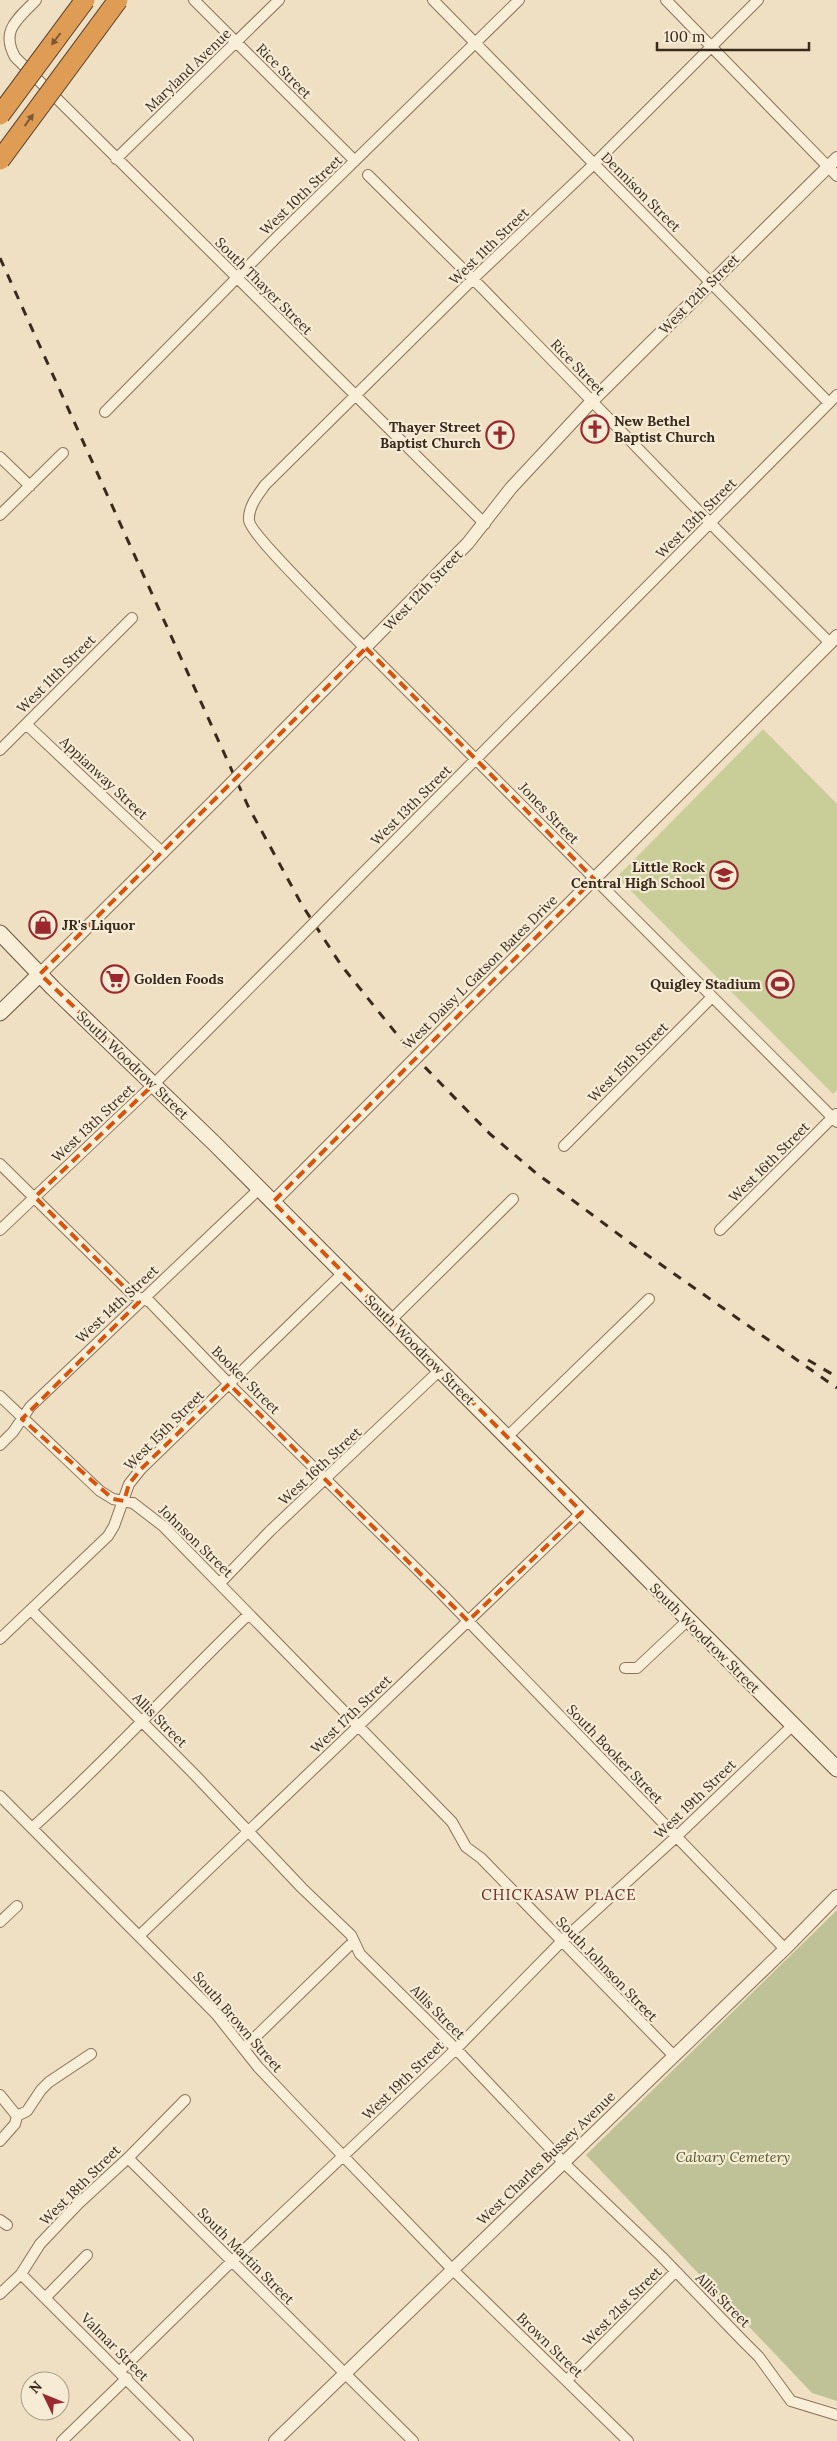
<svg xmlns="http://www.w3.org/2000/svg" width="837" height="2441" font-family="Lora,serif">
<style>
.green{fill:#c9cd98}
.cemetery{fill:#bfc297}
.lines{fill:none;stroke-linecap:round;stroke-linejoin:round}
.minor-casing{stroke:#8a715a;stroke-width:12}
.tertiary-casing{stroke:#8a715a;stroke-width:14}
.secondary-casing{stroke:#6b523d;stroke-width:17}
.minor{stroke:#f9eed7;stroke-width:10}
.tertiary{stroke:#f9eed7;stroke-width:12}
.secondary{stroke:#f9eed7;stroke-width:15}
.rail{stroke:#392a1e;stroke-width:3;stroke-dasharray:9 9;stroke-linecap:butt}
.minor-bridge-casing{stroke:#8a715a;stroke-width:12;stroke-linecap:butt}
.tertiary-bridge-casing{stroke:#8a715a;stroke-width:14;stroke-linecap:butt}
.motorway-bridge-casing{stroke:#57402e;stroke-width:21;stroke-linecap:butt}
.minor-bridge{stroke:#f9eed7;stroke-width:10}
.tertiary-bridge{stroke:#f9eed7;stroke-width:12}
.motorway-bridge{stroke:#df9c54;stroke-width:19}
.oneway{fill:#7b5834}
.marked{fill:none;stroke:#d6540e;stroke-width:4;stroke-dasharray:10 6;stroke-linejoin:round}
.labels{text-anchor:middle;stroke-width:4.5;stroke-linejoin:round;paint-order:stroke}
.street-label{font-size:14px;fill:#392a1e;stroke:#f6ebd4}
.poi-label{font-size:14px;font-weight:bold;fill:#392a1e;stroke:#f6ebd4;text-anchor:start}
.park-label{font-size:14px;font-style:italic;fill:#4c5625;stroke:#f6ebd4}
.neighbourhood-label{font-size:15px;letter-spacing:1px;fill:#67291d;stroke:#f6ebd4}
</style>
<rect width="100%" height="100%" fill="#efe0c4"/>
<path class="green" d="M763 729 837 804V1090L833 1094 617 877Z"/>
<path class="cemetery" d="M837 1910V2401L812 2393 586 2155Z"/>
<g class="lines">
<g class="minor-casing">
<path id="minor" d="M36 0C18 19 0 30 15 57L485 524
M194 0 355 161
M433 0 829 403
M666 0 837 176
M758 0 594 164 473 279 265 485C258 495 248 507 249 520 249 533 324 605 338 621L837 1122
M116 159 279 0
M368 175 483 289 719 532 830 643
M105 412 276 238 519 0
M0 457 30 486
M0 515 63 453
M26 724 163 853
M0 750 132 618
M354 882 837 395
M564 1146 712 997
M0 1164 133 1295 150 1302 229 1384 443 1595 785 1949
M0 1230 154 1084 300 937
M720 1230 836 1114
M391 1320 513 1199
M0 1396 100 1491 113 1499 133 1503 163 1526 452 1822 466 1847 481 1858 673 2055
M507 1437 649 1299
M0 1445 13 1432 30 1407 259 1189
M220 1583 270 1531 440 1370
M31 1610 195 1775 302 1888 351 1935 360 1954 456 2049 564 2163 662 2257 742 2340 759 2357 791 2401 837 2415
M0 1639 108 1536 114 1526 129 1484 141 1469 343 1273
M625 1668H637L687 1621
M0 1796 216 2014 258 2067 293 2104 452 2269 628 2441
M32 1828C108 1760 176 1684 249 1614
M0 1922 17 1906
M140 1935 582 1512
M244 2048 354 1941
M0 2095 17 2116
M0 2141 15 2124 17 2116 27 2111 41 2090 49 2082 91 2054
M128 2158 413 2441
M0 2220 7 2225
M21 2274 188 2441
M0 2294 21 2274 40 2244 78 2204 128 2158 185 2100
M45 2298 87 2255
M120 2371 226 2267 456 2049 561 1942 676 1837 792 1726
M567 2380 675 2272
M62 2441 127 2378"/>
</g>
<g class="tertiary-casing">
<path id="tertiary" d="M280 734 468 543 511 488 592 401 837 158
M40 974 215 800
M462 1011 837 636
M273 1202 394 1080
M275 2441 785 1949 837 1896"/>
</g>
<g class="secondary-casing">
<path id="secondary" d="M0 933 53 988 214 1143 837 1769
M0 1013 40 974"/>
</g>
<use href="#minor" class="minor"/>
<use href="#tertiary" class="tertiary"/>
<use href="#secondary" class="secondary"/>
<path class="rail" d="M0 258 248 806 302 905 341 965 416 1058 490 1134 536 1173 633 1245 837 1388
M808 1360 837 1377"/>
<g class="minor-bridge-casing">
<path id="minor-bridge" d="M300 937 354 882"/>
</g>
<g class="tertiary-bridge-casing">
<path id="tertiary-bridge" d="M215 800 280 734
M394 1080 462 1011"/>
</g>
<g class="motorway-bridge-casing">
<path id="motorway-bridge" d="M0 115 85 0
M0 160 118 0"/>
</g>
<use href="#minor-bridge" class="minor-bridge"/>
<use href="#tertiary-bridge" class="tertiary-bridge"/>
<use href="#motorway-bridge" class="motorway-bridge"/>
</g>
<defs><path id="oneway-solid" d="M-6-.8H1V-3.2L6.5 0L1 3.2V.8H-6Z" transform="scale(1.25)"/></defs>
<g class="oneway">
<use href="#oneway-solid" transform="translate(56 39) rotate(127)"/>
<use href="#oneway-solid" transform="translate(29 120) rotate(-54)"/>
</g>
<path class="marked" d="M366 648 594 879 273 1202 582 1512 468 1621 229 1384 141 1469 129 1484 124 1501 113 1499 22 1419 139 1302 35 1197 154 1084 40 974Z"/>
<defs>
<g id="church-ring" transform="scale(1.4375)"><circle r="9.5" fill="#f6ebd4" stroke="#99292f" stroke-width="1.5"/><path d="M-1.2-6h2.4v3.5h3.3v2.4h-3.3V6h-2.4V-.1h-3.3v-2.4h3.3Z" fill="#99292f"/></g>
<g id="school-ring" transform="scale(1.4375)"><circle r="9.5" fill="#f6ebd4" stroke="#99292f" stroke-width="1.5"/><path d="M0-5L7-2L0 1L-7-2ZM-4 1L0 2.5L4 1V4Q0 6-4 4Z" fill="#99292f"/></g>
<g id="shop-ring" transform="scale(1.4375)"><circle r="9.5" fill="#f6ebd4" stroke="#99292f" stroke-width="1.5"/><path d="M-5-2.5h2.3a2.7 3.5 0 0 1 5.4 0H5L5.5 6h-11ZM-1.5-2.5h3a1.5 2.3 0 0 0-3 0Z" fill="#99292f"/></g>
<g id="supermarket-ring" transform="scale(1.4375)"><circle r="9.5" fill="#f6ebd4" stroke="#99292f" stroke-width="1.5"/><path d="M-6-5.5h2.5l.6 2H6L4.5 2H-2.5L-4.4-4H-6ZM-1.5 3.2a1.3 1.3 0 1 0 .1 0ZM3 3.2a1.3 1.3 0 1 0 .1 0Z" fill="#99292f"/></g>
<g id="stadium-ring" transform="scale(1.4375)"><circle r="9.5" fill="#f6ebd4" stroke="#99292f" stroke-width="1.5"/><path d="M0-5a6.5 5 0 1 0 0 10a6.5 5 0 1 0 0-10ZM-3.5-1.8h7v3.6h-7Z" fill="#99292f"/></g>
</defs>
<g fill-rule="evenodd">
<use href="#church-ring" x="595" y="429"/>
<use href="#church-ring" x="500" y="435"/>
<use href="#school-ring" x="724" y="875"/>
<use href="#shop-ring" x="43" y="925"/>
<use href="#supermarket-ring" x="115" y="979"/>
<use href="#stadium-ring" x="780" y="984"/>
</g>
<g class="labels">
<g class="street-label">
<text transform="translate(188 70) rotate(-44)" y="5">Maryland Avenue</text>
<text transform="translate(284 71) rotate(45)" y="5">Rice Street</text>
<text transform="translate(641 192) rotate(45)" y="5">Dennison Street</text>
<text transform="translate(301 195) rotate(-44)" y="5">West 10th Street</text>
<text transform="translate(489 246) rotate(-44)" y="5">West 11th Street</text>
<text transform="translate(264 286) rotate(45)" y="5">South Thayer Street</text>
<text transform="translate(699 294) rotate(-45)" y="5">West 12th Street</text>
<text transform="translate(578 367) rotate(46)" y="5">Rice Street</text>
<text transform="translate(696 518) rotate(-45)" y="5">West 13th Street</text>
<text transform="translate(423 590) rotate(-46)" y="5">West 12th Street</text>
<text transform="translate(56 674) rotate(-45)" y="5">West 11th Street</text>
<text transform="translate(104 778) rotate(43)" y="5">Appianway Street</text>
<text transform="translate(411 805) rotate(-45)" y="5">West 13th Street</text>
<text transform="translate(549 813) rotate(46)" y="5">Jones Street</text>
<text transform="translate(480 972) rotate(-45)" y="5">West Daisy L Gatson Bates Drive</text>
<text transform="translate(628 1062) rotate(-45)" y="5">West 15th Street</text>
<text transform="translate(133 1065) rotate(44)" y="5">South Woodrow Street</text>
<text transform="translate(93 1123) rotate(-43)" y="5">West 13th Street</text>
<text transform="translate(769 1162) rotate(-45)" y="5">West 16th Street</text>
<text transform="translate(117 1304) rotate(-43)" y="5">West 14th Street</text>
<text transform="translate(420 1350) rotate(45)" y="5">South Woodrow Street</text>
<text transform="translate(246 1380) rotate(45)" y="5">Booker Street</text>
<text transform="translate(164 1430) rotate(-45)" y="5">West 15th Street</text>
<text transform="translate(320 1466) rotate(-43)" y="5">West 16th Street</text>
<text transform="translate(196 1541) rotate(44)" y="5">Johnson Street</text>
<text transform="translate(705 1638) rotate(45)" y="5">South Woodrow Street</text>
<text transform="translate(351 1714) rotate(-44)" y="5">West 17th Street</text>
<text transform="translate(160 1720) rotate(45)" y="5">Allis Street</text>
<text transform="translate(615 1754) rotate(46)" y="5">South Booker Street</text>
<text transform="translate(695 1799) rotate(-44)" y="5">West 19th Street</text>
<text transform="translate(607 1969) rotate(46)" y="5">South Johnson Street</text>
<text transform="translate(438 2012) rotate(45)" y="5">Allis Street</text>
<text transform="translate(238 2022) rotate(49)" y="5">South Brown Street</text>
<text transform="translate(403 2080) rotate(-44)" y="5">West 19th Street</text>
<text transform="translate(546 2158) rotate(-44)" y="5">West Charles Bussey Avenue</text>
<text transform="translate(80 2185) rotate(-45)" y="5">West 18th Street</text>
<text transform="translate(246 2256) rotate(45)" y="5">South Martin Street</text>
<text transform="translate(723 2300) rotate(45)" y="5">Allis Street</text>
<text transform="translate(622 2306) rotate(-45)" y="5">West 21st Street</text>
<text transform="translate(550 2345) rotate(44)" y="5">Brown Street</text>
<text transform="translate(115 2347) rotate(45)" y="5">Valmar Street</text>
</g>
<g class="poi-label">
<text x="614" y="426">New Bethel<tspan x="614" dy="16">Baptist Church</tspan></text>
<text x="481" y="432" text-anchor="end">Thayer Street<tspan x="481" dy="16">Baptist Church</tspan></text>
<text x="705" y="872" text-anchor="end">Little Rock<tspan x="705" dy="16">Central High School</tspan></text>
<text x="62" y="930">JR's Liquor</text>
<text x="134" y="984">Golden Foods</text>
<text x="761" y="989" text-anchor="end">Quigley Stadium</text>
</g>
<g class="park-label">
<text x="733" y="2162">Calvary Cemetery</text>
</g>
<g class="neighbourhood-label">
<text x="559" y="1900">CHICKASAW PLACE</text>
</g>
</g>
<g transform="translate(45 2396) rotate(313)"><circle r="24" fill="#f6ebd4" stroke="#aa9e8b"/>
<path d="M0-4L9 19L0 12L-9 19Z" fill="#99292f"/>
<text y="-8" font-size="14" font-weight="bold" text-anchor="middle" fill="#392a1e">N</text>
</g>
<path d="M657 42v8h152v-8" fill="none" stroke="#392a1e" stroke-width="2.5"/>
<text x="664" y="42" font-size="15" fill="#392a1e" stroke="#f6ebd4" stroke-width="4" paint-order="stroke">100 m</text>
</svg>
